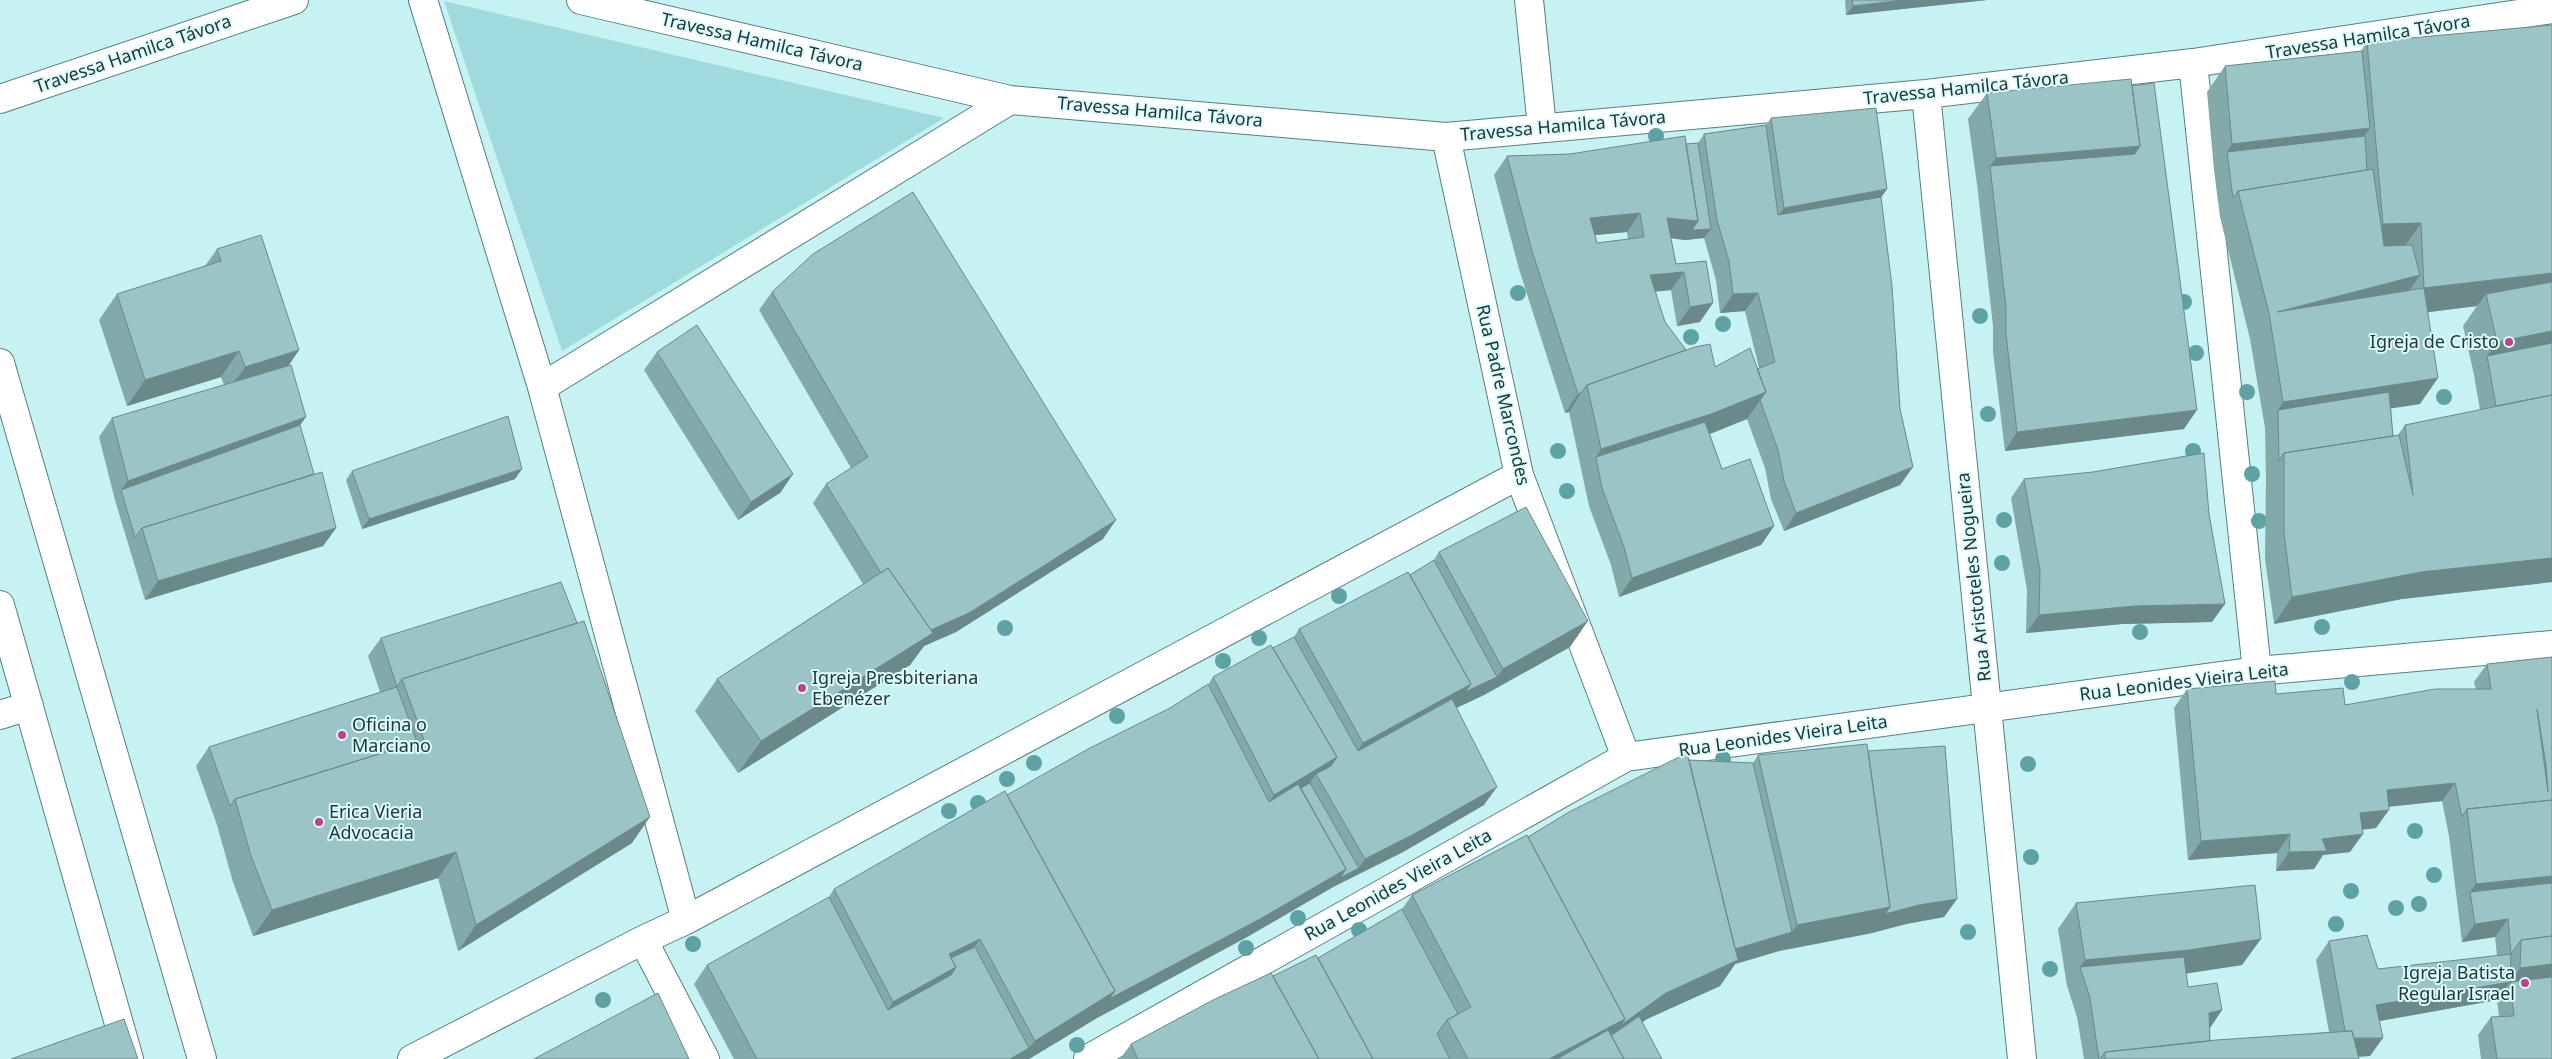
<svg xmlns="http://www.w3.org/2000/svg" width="2552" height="1059" font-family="'Noto Sans',sans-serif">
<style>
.green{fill:#9fdbdd}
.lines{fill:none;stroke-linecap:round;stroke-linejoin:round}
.minor-casing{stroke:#577e80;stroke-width:30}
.minor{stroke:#fff;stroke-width:28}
.tree{fill:#5ea2a4}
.wall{fill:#84a9a9;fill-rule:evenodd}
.shaded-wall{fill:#6c898a}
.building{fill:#9ac4c5;stroke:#6c898a;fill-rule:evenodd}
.poi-dot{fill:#c1408b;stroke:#dbfdfe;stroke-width:2}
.labels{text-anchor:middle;stroke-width:4;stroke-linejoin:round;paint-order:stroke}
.street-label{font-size:18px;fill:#253636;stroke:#dbfdfe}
.poi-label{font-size:18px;fill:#253636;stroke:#dbfdfe;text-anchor:start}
</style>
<rect width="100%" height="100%" fill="#c7f2f3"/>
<path class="green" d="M444 1 944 118 562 351Z"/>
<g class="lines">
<g class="minor-casing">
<path id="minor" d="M423 0 542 387 686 920
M581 0 1010 100 1446 137 1926 94 2193 63 2552 9
M1529 0 1542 127
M2193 63 2257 671
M1926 94 2022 1059
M0 99 294 0
M1446 137 1519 475 1626 757
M0 363 202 1059
M542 387 1010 100
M0 605 129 1059
M0 715 29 706
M643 940 705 1059
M412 1059 643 940 686 920 1519 475
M1088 1059 1626 757 2257 671 2552 645"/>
</g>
<use href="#minor" class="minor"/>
</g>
<g class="tree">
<circle cx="1656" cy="136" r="8"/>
<circle cx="1518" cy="293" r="8"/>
<circle cx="2184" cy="302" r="8"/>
<circle cx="1980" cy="316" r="8"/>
<circle cx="1723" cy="324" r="8"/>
<circle cx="1691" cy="337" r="8"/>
<circle cx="2196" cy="353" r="8"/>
<circle cx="2247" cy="392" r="8"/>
<circle cx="2444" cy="397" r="8"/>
<circle cx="1988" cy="414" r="8"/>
<circle cx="1558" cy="451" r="8"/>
<circle cx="2193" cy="451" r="8"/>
<circle cx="2252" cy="474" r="8"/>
<circle cx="1567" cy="491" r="8"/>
<circle cx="2004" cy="520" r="8"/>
<circle cx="2259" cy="521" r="8"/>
<circle cx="2002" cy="563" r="8"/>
<circle cx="1339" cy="596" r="8"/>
<circle cx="2322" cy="627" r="8"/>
<circle cx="1005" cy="628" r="8"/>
<circle cx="2140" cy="632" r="8"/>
<circle cx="1259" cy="638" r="8"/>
<circle cx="1223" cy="661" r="8"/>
<circle cx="2352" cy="682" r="8"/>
<circle cx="1117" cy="716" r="8"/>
<circle cx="1723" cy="759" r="8"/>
<circle cx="1034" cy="763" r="8"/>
<circle cx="2028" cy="764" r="8"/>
<circle cx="1007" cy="779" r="8"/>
<circle cx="978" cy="803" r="8"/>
<circle cx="949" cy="811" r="8"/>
<circle cx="2415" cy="831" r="8"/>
<circle cx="2031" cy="857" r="8"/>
<circle cx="2434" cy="875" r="8"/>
<circle cx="2351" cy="891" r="8"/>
<circle cx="2419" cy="904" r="8"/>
<circle cx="2396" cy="908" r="8"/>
<circle cx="1298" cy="918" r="8"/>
<circle cx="2336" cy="924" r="8"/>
<circle cx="1359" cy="930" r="8"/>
<circle cx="1968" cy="932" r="8"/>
<circle cx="693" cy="944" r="8"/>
<circle cx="1246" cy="948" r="8"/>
<circle cx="2050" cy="969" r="8"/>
<circle cx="603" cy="1000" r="8"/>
<circle cx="1077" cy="1045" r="8"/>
</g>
<path class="wall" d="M1845 0H1987L1846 15Z
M2552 25V582L2402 599 2274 624 2265 559 2266 479 2265 428 2250 339 2220 217 2214 170 2207 92 2225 66 2361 51 2367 42ZM2477 306 2463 326 2474 375 2480 410 2405 425 2398 435 2393 436 2391 408 2420 404 2428 312Z
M1987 93 2184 429 2005 451 1993 352V326L1977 184 1968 119Z
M1771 118 1887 189 1881 197 1900 409 1913 467 1900 485 1784 531 1771 499 1765 468 1747 419 1710 434 1722 469 1774 526 1761 545 1619 597 1611 565 1589 506 1569 412 1565 413 1519 269 1494 175 1507 156 1570 154 1698 143 1704 134 1766 125ZM1627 232 1628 239 1597 243 1595 235ZM1671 238 1685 240 1704 238 1716 280 1720 313 1745 311 1759 368 1715 367 1686 350 1665 322 1655 292 1671 290 1677 326 1700 322 1706 261 1676 264Z
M217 249 288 366 300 426 314 474 336 528 323 546 145 600 115 500 99 437 112 418 224 385 221 377 127 406 99 320 117 294 205 266Z
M772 292 1103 539 956 632 924 646 910 665 738 773 695 711 717 679 863 584 813 503 826 484 851 468 759 310Z
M657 352 793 474 780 493 738 520 644 370Z
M352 471 515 479 362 529 346 480Z
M2024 479 2212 622 2122 624 2026 633 2027 590 2011 498Z
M1439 552 1570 647 1484 695 1456 708 1484 805 1403 852 1333 887 1247 937 1097 1018 1029 1059H734L694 984 707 965 829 897 834 889 1170 708 1208 685 1213 677 1273 648 1294 637 1299 629 1410 575 1434 560Z
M381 638 632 843 458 951 438 878 253 936 233 882 217 825 196 766 209 747 380 692 368 656Z
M2552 657V1059H2481L2478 1035 2491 1017H2499L2497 1000 2379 1021 2370 1056 2358 1057 2359 1059H2084L2077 1017 2067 986 2058 929 2076 903 2242 965 2186 973 2188 987 2222 1010 2210 1028V1041L2329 1032 2316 960 2329 941 2378 969 2497 956 2495 937 2462 942 2449 836 2442 801 2389 807 2376 828 2362 830 2350 852 2323 855 2314 869 2276 871 2277 853 2188 860 2174 708 2187 689 2276 694 2345 705 2476 689 2474 682 2487 664Z
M1868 751 1957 899 1944 917 1906 924 1872 933 1779 951 1735 964 1720 986 1647 1019 1642 1022 1662 1059H1120L1131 1044 1273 976 1318 958 1402 909 1412 895 1528 837 1689 760 1753 763 1758 755Z"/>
<path class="shaded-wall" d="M1904 0H1987L1846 15 1853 6Z
M2370 128 2352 154 2227 152 2232 144Z
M2140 146 2122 173 1990 166 1996 158Z
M1887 189 1868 216 1765 234 1784 208Z
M1640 213 1627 232 1577 237 1590 218Z
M1667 218 1698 221 1711 229 1704 238 1685 240 1655 236Z
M2421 223 2403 249 2365 250 2383 224Z
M1684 272 1671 290 1637 293 1650 275Z
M2552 273V296L2486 294 2477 306 2406 315 2424 288Z
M2420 275 2402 301 2277 312Z
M1758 293 1745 311 1720 313 1733 294Z
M1713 303 1700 322 1677 326 1690 307Z
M2552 331V359L2487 356 2497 342Z
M299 350 281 377 226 393 245 367Z
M239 351 221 377 127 406 145 380Z
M2438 378 2420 404 2278 426V410L2283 402Z
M1766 392 1747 419 1692 441 1596 457 1601 449Z
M1581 393 1569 412 1565 413 1578 394Z
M2197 410 2184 429 2005 451 2017 432Z
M306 417 293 435 121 490 128 481Z
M1913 467 1900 485 1784 531 1796 513Z
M522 469 515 479 362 529 369 519Z
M793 474 780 493 738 520 751 502Z
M1116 520 1103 539 956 632 924 646 910 665 738 773 761 741 920 635Z
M1774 526 1761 545 1619 597 1632 578Z
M336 528 323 546 145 600 158 581Z
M2552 558V582L2402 599 2274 624 2292 597 2421 572Z
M2225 604 2212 622 2122 624 2026 633 2039 615 2135 606Z
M1588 621 1570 647 1484 695 1452 710 1345 769 1363 743 1471 684 1497 677 1503 669Z
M1337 757 1320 781 1316 774 1304 792 1256 821 1274 795Z
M2455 783 2442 801 2374 808 2387 790Z
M1497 787 1484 805 1403 852 1333 887 1247 937 1097 1018 1029 1059H1010L1029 1048 1035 1041 1115 991 1346 869 1359 868 1365 859Z
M2389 810 2376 828 2347 831 2360 813Z
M650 817 632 843 458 951 476 925Z
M2290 834 2277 853 2188 860 2201 841Z
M2363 834 2350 852 2323 855 2314 869 2276 871 2289 852 2322 839Z
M456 852 438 878 253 936 272 910Z
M2552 876V900L2470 892 2476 884Z
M1957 899 1944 917 1906 924 1872 933 1779 951 1735 964 1720 986 1647 1019 1608 1047 1588 1059H1549L1666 993 1730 951 1792 932 1797 925 1890 907 1919 905Z
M2508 919 2495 937 2462 942 2475 924Z
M980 939 962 965 938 993 875 1028 893 1002 949 954Z
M2261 939 2242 965 2171 976 2080 967 2067 986 2085 960Z
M2552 948V994L2510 982 2520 968Z
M2510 982 2497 1000 2363 1024 2376 1005Z
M2222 1010 2209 1029V1013Z
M2383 1038 2370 1056 2333 1057 2346 1039Z"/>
<path class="building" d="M1852 0H1904L1853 6Z
M2552 25V273L2424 288 2438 378 2283 402 2269 313 2238 191 2373 169 2384 246 2412 245 2420 275 2277 312 2424 288 2421 223 2383 224 2367 42Z
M2362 51 2370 128 2232 144 2225 66Z
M2131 79 2140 146 1996 158 1987 93Z
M2154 83 2197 410 2017 432 2006 334V308L1990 166 2135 154 2140 146 2132 86Z
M1876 108 1887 189 1784 208 1771 118Z
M1766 125 1778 215 1881 197 1892 286 1900 409 1913 467 1796 513 1784 481 1778 450 1760 400 1766 392 1757 369 1775 362 1758 293 1733 294 1729 261 1717 220 1704 134Z
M1685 136 1698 221 1667 218 1676 264 1706 261 1713 303 1690 307 1684 272 1650 275 1665 322 1686 350 1587 385 1581 393 1578 394 1532 251 1507 156 1570 154ZM1640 213 1644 237 1597 243 1590 218Z
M2365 136 2367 170 2238 191 2233 198 2227 152Z
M1698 143 1711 229 1692 230 1698 221 1686 144Z
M913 192 1116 520 969 613 931 630 888 568 881 573 826 484 868 457 772 292 813 254Z
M261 235 299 350 245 367 239 351 145 380 117 294 221 261 217 249Z
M2552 282V331L2497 342 2486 294Z
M697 325 793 474 751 502 657 352Z
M2552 343V395L2496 406 2487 356Z
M1710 344 1715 367 1750 348 1766 392 1711 414 1601 449 1587 385 1695 347Z
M291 365 306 417 128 481 112 418Z
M2389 392 2393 436 2284 453 2279 461 2278 410Z
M2552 395V558L2421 572 2292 597 2284 533V453L2399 435 2413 495 2405 425Z
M508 416 522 469 369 519 352 471Z
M1705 422 1722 469 1750 459 1774 526 1632 578 1624 547 1602 488 1596 457Z
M300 425 314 474 142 528 135 537 121 490Z
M2204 453 2209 514 2225 604 2135 606 2039 615 2040 571 2024 479 2093 472Z
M322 472 336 528 158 581 142 528Z
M1526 507 1588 621 1503 669 1439 552Z
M1434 560 1497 677 1465 692 1471 684 1410 575Z
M888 568 933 633 761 741 717 679Z
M1408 572 1471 684 1363 743 1299 629Z
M561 582 577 623 402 679 397 687 381 638Z
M584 621 650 817 476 925 456 852 272 910 251 856 235 799 424 740 402 679Z
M1294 637 1358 751 1452 699 1497 787 1416 833 1365 859 1316 774 1331 766 1337 757 1273 648Z
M1271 645 1337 757 1274 795 1213 677Z
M2552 657V800L2467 809 2462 817 2455 783 2387 790 2389 810 2360 813 2363 834 2322 839 2327 851 2289 852 2290 834 2201 841 2187 689 2275 681 2276 694 2343 688 2345 705 2435 689H2491L2487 664ZM2537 709 2546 765 2548 792Z
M1208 684 1269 802 1298 784 1346 869 1260 919 1109 999 1115 991 1007 795 1088 749 1170 708Z
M397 687 417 742 235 799 230 806 209 747Z
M1867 744 1890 907 1797 925 1758 755Z
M1945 746 1957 899 1919 905 1885 914 1890 907 1868 751Z
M1687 753 1738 960 1666 993 1621 1025 1625 1019 1528 837 1569 812Z
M1689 760 1753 763 1792 932 1735 949Z
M1310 783 1359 868 1340 878 1346 869 1301 788Z
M1005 791 1115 991 1035 1041 980 939 949 954 956 967 893 1002 834 889Z
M2552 800V876L2476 884 2467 809Z
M1527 835 1625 1019 1549 1059H1468L1447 1020 1471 1007 1412 895Z
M2552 883V936L2521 940 2511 954 2508 919 2475 924 2470 892Z
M2255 885 2261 939 2189 950 2085 960 2076 903Z
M829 897 888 1010 951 975 956 967 951 958 975 947 1029 1048 1010 1059H757L707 965Z
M1402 909 1458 1014 1447 1020 1437 1034 1450 1059H1373L1318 958Z
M2367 935 2378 969 2511 954 2510 982 2376 1005 2383 1038H2354L2352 1031H2345L2329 941Z
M2552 936V964L2520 968 2521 940Z
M1316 955 1373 1059H1319L1273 976Z
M2184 957 2188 987 2217 983 2222 1010 2209 1013 2210 1041 2105 1052 2100 1059H2099L2090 998 2080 967Z
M1271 973 1319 1059H1138L1131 1044 1213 1000Z
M2552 977V1059H2497L2491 1017 2514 1016 2510 982Z
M658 993 689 1059H534Z
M1639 1016 1662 1059H1624L1611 1035 1615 1033Z
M124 1019 138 1059H11Z
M1608 1030 1624 1059H1557Z
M2352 1031 2359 1059H2105V1052L2216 1040Z"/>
<g class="poi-dot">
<circle cx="2509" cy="342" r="5"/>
<circle cx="802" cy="688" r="5"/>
<circle cx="342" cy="735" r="5"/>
<circle cx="319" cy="822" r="5"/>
<circle cx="2525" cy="983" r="5"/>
</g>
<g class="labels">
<g class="street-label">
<text transform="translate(2368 37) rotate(-9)" y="6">Travessa Hamilca Távora</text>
<text transform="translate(762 42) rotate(13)" y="6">Travessa Hamilca Távora</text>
<text transform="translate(133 54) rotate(-19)" y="6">Travessa Hamilca Távora</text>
<text transform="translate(1966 88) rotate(-6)" y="6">Travessa Hamilca Távora</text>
<text transform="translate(1160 112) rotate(5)" y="6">Travessa Hamilca Távora</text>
<text transform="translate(1563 126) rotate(-5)" y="6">Travessa Hamilca Távora</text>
<text transform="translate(1503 395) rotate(77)" y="6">Rua Padre Marcondes</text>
<text transform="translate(1974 577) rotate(-96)" y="6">Rua Aristoteles Nogueira</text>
<text transform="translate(2184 682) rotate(-7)" y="6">Rua Leonides Vieira Leita</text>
<text transform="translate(1783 736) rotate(-8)" y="6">Rua Leonides Vieira Leita</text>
<text transform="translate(1398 885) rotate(-29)" y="6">Rua Leonides Vieira Leita</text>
</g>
<g class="poi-label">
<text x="2499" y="348" text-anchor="end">Igreja de Cristo</text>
<text x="812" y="684">Igreja Presbiteriana<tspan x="812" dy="21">Ebenézer</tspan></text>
<text x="352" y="731">Oficina o<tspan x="352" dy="21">Marciano</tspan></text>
<text x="329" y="818">Erica Vieria<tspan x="329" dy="21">Advocacia</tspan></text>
<text x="2515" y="979" text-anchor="end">Igreja Batista<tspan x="2515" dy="21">Regular Israel</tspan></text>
</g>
</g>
</svg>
